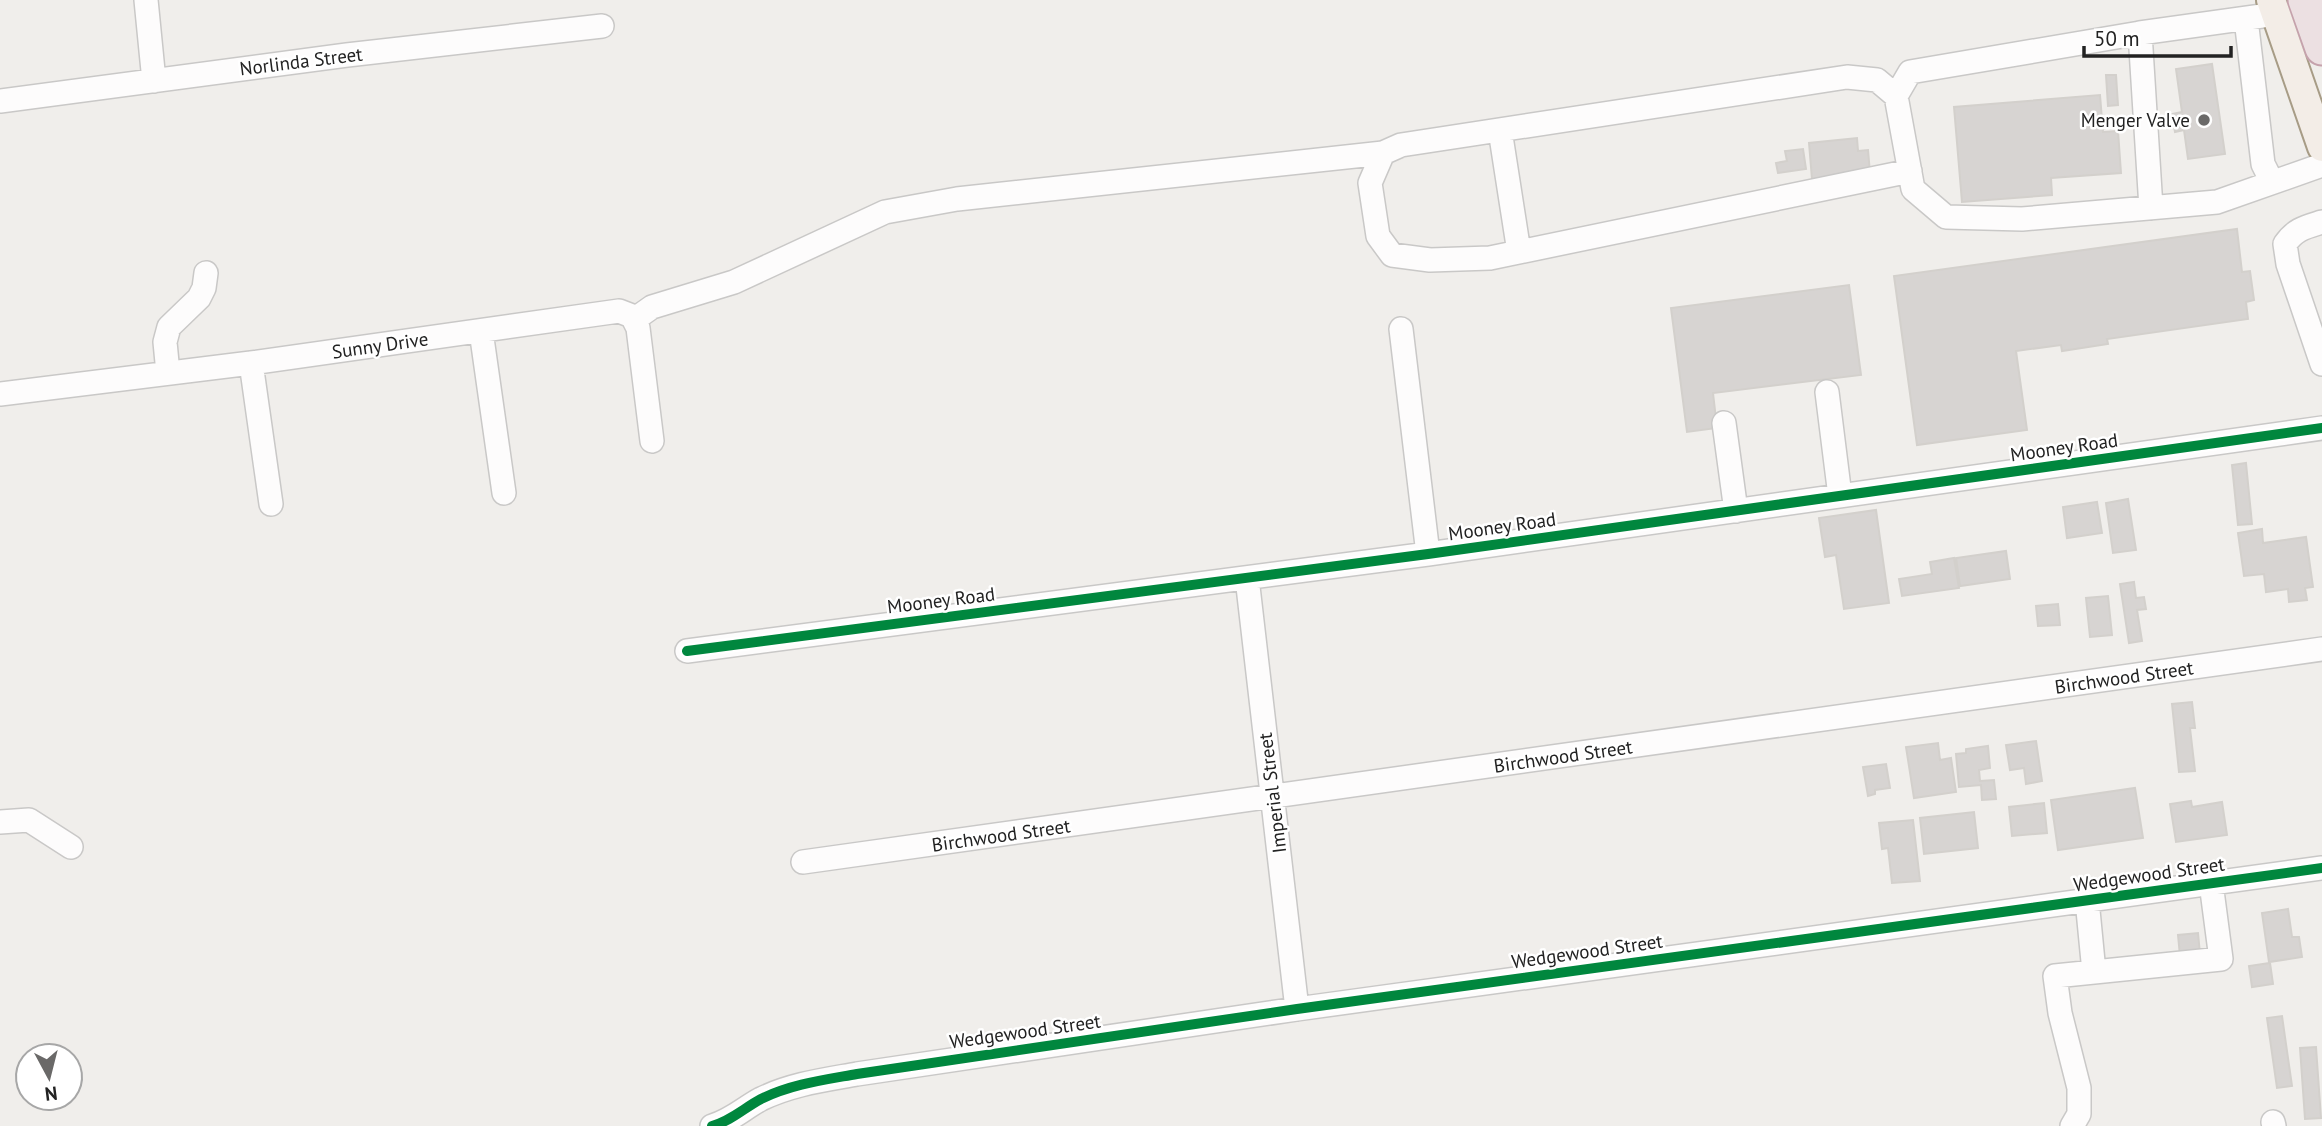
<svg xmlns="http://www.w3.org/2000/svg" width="2322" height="1126" font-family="'PT Sans',sans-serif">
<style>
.building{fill:#d7d4d2;stroke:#d3d0cc;stroke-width:2}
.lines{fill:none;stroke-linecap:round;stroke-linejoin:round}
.minor-casing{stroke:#c9c8c7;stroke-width:26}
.major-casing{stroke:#a79c86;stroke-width:32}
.highway-casing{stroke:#c5a2ac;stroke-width:37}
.minor{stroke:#fdfcfc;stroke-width:23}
.major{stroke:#f3ede7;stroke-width:28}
.highway{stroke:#ece0e2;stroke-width:33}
.cycleway-casing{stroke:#fff;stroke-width:15}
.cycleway{stroke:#00873e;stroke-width:10}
.poi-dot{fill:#6a6968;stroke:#fff;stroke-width:2.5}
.labels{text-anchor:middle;stroke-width:5;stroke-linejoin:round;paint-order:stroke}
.street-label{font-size:19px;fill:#222;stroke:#fff}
.poi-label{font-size:19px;fill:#222;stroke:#fff;text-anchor:end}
</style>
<rect width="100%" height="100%" fill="#f0eeeb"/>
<path class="building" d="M2212 64 2225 154 2188 159 2184 130 2175 132 2172 114 2182 112 2176 69Z
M2106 75H2116L2118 105 2108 106Z
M2100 95 2103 132 2118 131 2121 173 2051 178 2052 195 1962 202 1954 107Z
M1857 138 1858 151 1868 150 1870 173 1812 179 1809 143Z
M1803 149 1806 169 1778 173 1776 163 1787 161 1785 151Z
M2237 229 2242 272 2250 271 2254 300 2246 302 2248 319 2107 339 2108 344 2062 351 2061 345 2016 351 2027 430 1917 445 1894 276Z
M1849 285 1861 375 1713 393 1717 428 1687 432 1671 308Z
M2246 463 2252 524 2238 525 2232 465Z
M2128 499 2136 550 2113 553 2106 503Z
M2097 502 2102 533 2067 538 2063 507Z
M1876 510 1889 603 1844 609 1836 555 1825 557 1819 518Z
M2262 529 2263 543 2306 537 2313 587 2305 588 2307 600 2289 602 2288 589 2266 592 2264 574 2244 576 2238 533Z
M2006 551 2010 579 1960 586 1956 558Z
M1954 558 1959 588 1902 596 1899 579 1932 574 1930 562Z
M2134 582 2136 598 2144 597 2146 609 2137 610 2142 641 2129 643 2120 584Z
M2108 596 2112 635 2090 637 2086 598Z
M2058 604 2060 625 2038 626 2036 606Z
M2192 702 2195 728H2190L2195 771 2179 772 2172 704Z
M2036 741 2042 781 2026 784 2024 768 2010 770 2006 745Z
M1938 743 1940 760 1951 758 1956 792 1914 798 1906 747Z
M1988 746 1990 768 1979 770 1980 781 1994 780 1996 799 1982 800 1981 785 1959 787 1956 754 1966 753V749Z
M1886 764 1890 788 1875 790V794L1868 796 1863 767Z
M2135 788 2143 838 2058 850 2051 800Z
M2191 801 2192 807 2222 802 2227 835 2176 842 2170 804Z
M2044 803 2047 833 2012 836 2009 807Z
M1974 812 1978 848 1924 854 1920 818Z
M1913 820 1920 881 1892 883 1888 848 1882 849 1879 823Z
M2288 909 2292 937H2299L2302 957 2269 962 2262 913Z
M2198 933 2200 954 2180 956 2178 935Z
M2270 963 2273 984 2252 987 2249 966Z
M2282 1016 2292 1086 2277 1088 2267 1018Z
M2316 1047 2321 1118 2305 1119 2300 1048Z"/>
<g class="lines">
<g class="minor-casing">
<path id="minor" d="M146 0 154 81
M2246 19 2263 164 2272 182
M2140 33 2262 16
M1896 96 1877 80 1847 77 1401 145 1383 153 1370 183 1378 236 1392 255 1430 260 1490 258 1910 171
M0 101 347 55 602 26
M1500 130 1519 252
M2151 208 2140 33 1910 72 1896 96 1913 189 1946 217 2022 219 2217 202 2322 165
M2322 222C2306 227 2295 229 2285 244L2288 264 2322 364
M635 319 652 307 734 282 885 212 957 199 1383 153
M1401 329 1428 554
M481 331 504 493
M251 363 271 504
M168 373 165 342 169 327 199 298 204 288 206 273
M1827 392 1840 496
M0 394 251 363 619 311 632 316 638 328 652 441
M1724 423 1736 511
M1247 578 1297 1009
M687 651 1428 554 2322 428
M0 822 29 820 71 847
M803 862 2322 649
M2087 900 2094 972
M2273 1122 2274 1126
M712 1126C731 1121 744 1108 761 1099 792 1084 824 1080 857 1074L1297 1009 2322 868
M2072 1126 2079 1114V1088L2060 1013 2055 976 2221 959 2211 883"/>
</g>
<g class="major-casing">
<path id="major" d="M2271 0 2322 147"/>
</g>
<g class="highway-casing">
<path id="highway" d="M2305 0 2322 48"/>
</g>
<use href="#minor" class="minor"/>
<use href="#major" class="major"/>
<use href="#highway" class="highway"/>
<g class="cycleway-casing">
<path id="cycleway" d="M687 651 1428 554 2322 428
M712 1126C731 1121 744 1108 761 1099 792 1084 824 1080 857 1074L1297 1009 2322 868"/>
</g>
<use href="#cycleway" class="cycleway"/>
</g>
<circle class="poi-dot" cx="2204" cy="120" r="7"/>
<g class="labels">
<g class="street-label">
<text transform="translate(301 61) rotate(-7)" y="7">Norlinda Street</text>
<text transform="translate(380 345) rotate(-8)" y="7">Sunny Drive</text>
<text transform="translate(2064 447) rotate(-8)" y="7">Mooney Road</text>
<text transform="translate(1502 526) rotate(-8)" y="7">Mooney Road</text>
<text transform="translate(941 600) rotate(-7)" y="7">Mooney Road</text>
<text transform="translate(2124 677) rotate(-8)" y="7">Birchwood Street</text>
<text transform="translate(1563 756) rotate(-8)" y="7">Birchwood Street</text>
<text transform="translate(1272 793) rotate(-97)" y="7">Imperial Street</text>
<text transform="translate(1001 835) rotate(-8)" y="7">Birchwood Street</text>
<text transform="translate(2149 874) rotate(-8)" y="7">Wedgewood Street</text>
<text transform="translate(1587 951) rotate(-8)" y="7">Wedgewood Street</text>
<text transform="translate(1025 1031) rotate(-8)" y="7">Wedgewood Street</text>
</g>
<g class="poi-label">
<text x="2190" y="127">Menger Valve</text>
</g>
</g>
<g transform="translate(49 1077) rotate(173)"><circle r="33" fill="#ffffff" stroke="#a7a7a7" stroke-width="2"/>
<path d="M0-5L12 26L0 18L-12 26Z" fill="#6a6968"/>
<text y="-10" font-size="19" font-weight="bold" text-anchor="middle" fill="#222222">N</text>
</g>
<path d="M2084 46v10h147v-10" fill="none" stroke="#222222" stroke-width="3.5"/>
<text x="2094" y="46" font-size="21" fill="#222222" stroke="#ffffff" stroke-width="5" paint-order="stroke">50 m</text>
</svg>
